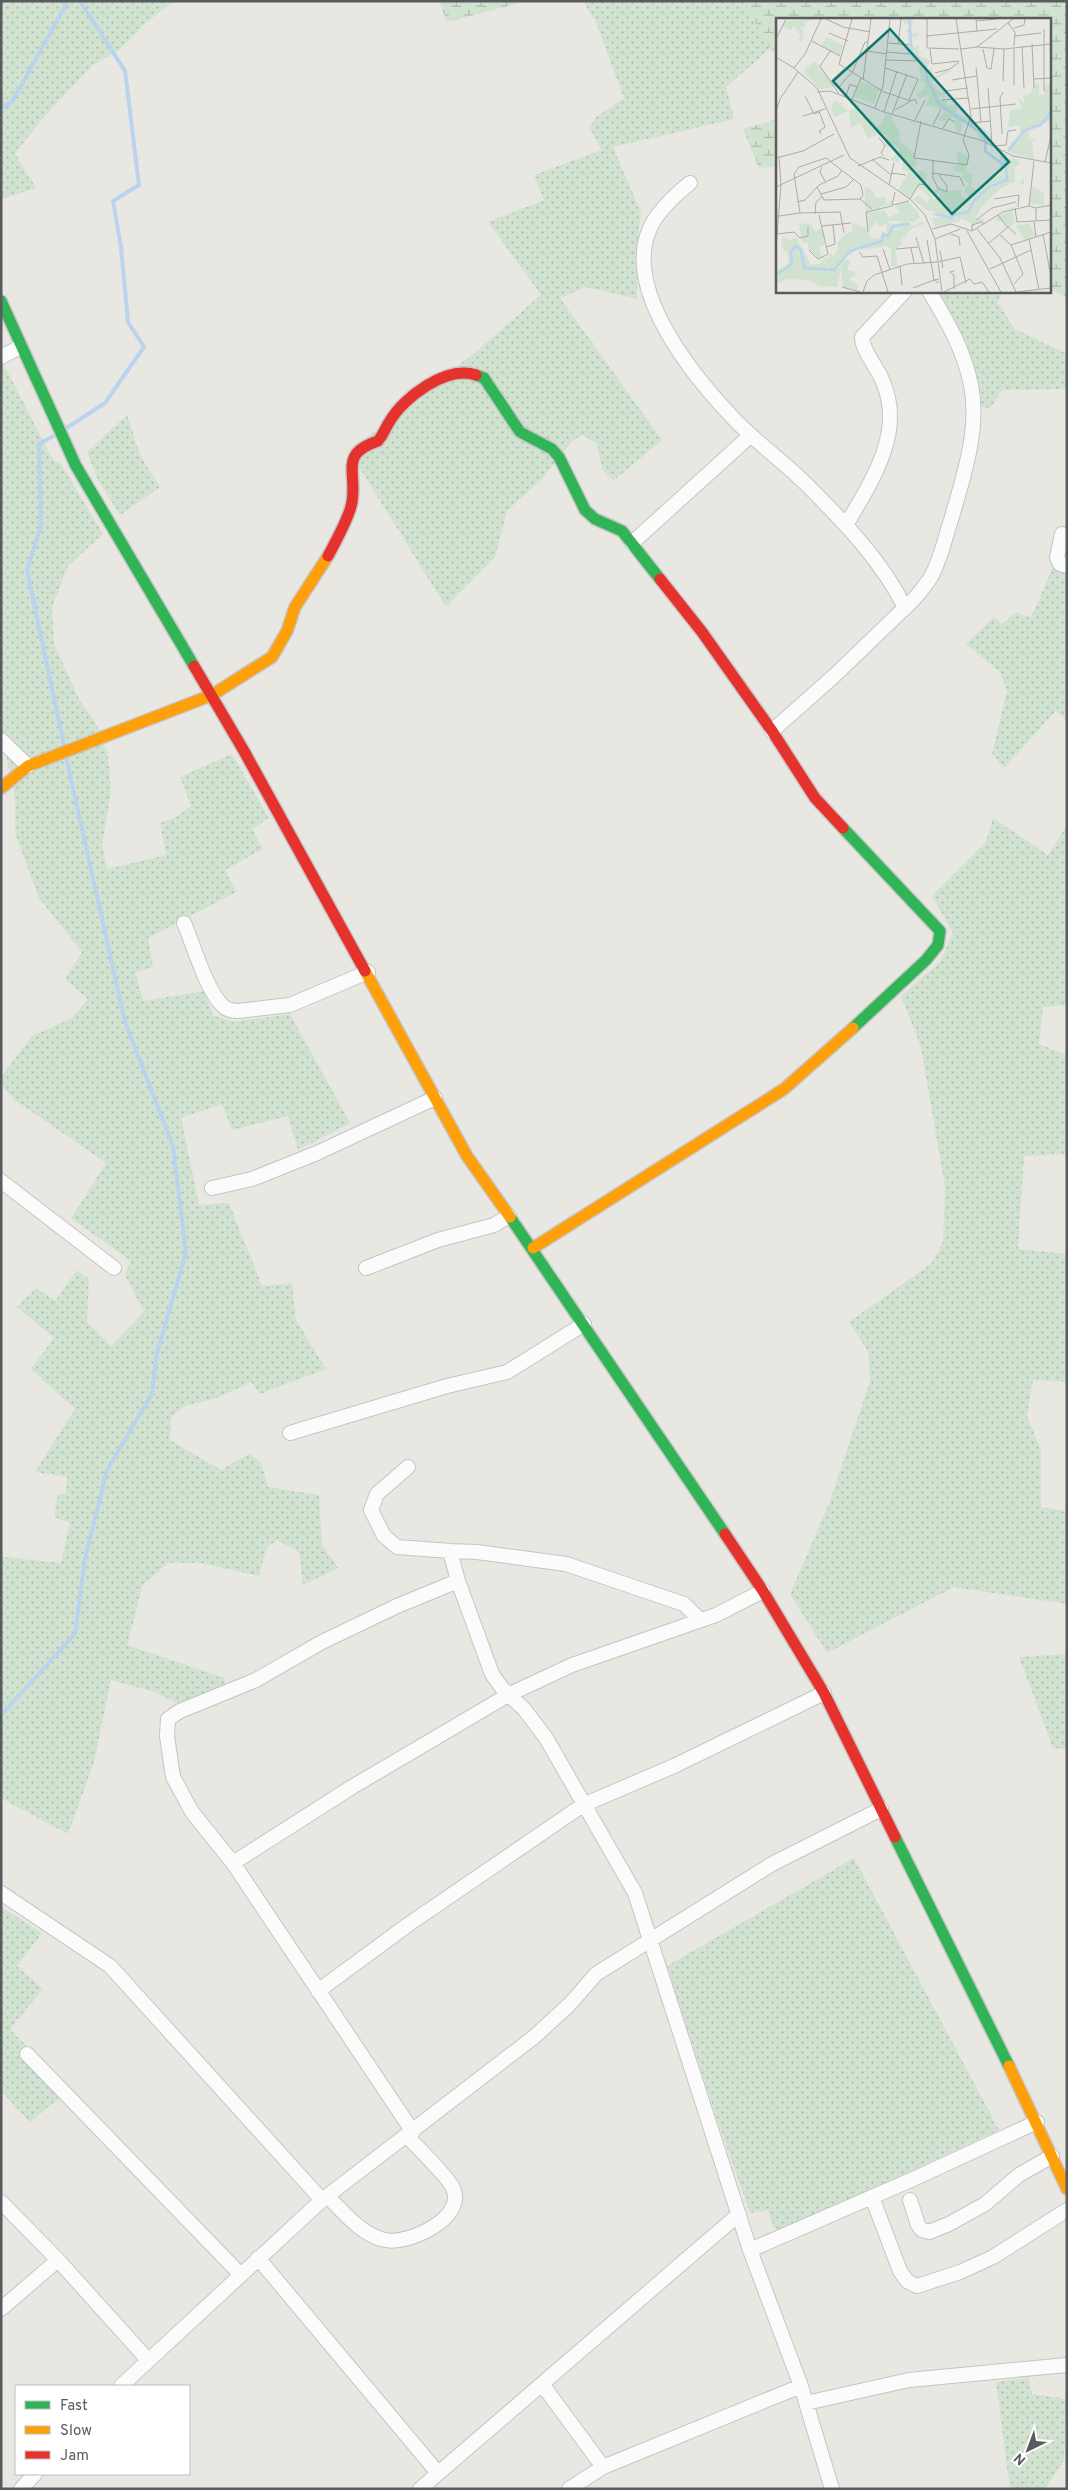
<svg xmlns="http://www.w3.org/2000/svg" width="1068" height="2490" font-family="Overpass,sans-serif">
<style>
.grass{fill:url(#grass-dots)}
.wetland{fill:url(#wetland-marsh)}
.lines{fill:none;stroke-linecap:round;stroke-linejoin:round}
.stream{stroke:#bad4ef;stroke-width:4}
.street-casing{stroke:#c5c5c4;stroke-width:16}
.fast-casing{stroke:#c5c6c5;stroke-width:14}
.slow-casing{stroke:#c5c6c5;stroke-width:14}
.jam-casing{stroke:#c5c6c5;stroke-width:14}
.street{stroke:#fcfbfb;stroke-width:14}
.fast{stroke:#30b455;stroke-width:11}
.slow{stroke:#ff9f0a;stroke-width:11}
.jam{stroke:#e5322d;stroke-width:11}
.inset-river{fill:none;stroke:#bad4ef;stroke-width:2.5}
.inset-road{fill:none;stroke:#ababaa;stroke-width:1}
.view{fill:#0f766e;fill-opacity:0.15;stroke:#0f766e;stroke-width:2.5}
.inset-edge{fill:none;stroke:#595b5f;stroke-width:2.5}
</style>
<defs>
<pattern id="grass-dots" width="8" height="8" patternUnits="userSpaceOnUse" patternTransform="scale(1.25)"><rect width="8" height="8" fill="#d1e3d0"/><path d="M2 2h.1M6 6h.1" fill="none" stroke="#adbbac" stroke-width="1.8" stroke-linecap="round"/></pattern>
<pattern id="wetland-marsh" width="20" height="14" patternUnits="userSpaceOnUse" patternTransform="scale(1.25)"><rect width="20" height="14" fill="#d1e3d0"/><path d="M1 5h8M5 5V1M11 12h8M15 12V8" fill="none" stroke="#adbbac"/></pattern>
</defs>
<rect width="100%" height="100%" fill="#e8e7e2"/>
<path class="grass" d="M1 1 173 2 147 22 117 52 94 64 44 117 15 153 36 188 1 199Z
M583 1H744L770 49 726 87 734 119 613 147 641 213 638 234 637 299 586 287 560 298 662 440 613 481 602 469 597 444 583 435 572 441 540 481 507 511 495 557 446 607 356 462 360 443 478 350 541 295 488 222 544 200 534 175 601 150 590 128 595 118 624 98 596 22Z
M924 291H1002L998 303 1015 329 1067 354V389L1002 390 992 406 985 409C963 394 968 365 966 341L952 340Z
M2 361 53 460 61 464 103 534 68 566 52 607 54 644 79 699 96 723 108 755 111 792 102 844 107 869 166 855 160 823 176 817 191 806 180 777 232 754 269 818 252 829 263 849 225 870 236 892 148 938 153 967 136 972 143 1001 204 991 213 1015 233 1022 290 1014 350 1123 298 1150 288 1116 232 1130 222 1104 181 1118 199 1205 229 1203 262 1286 292 1283 296 1320 326 1369 260 1394 251 1382 220 1397 185 1406 171 1417 170 1440 221 1470 249 1454 261 1462 268 1487 319 1495 322 1545 338 1568 303 1585 299 1552 277 1540 267 1547 259 1576 201 1563H168L143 1585 127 1645 225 1678V1697L198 1712 154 1692 111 1680 94 1762 68 1834 1 1798V1544L3 1557 61 1563 70 1523 54 1517 58 1494H66L67 1477 35 1472 75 1409 31 1369 54 1338 17 1307 36 1288 55 1301 77 1270 89 1279 87 1322 111 1346 144 1312 125 1275 131 1261 71 1218 106 1163 15 1100 1 1085V1077L32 1036 72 1018 88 999 65 979 82 952 39 898 15 833V798L1 731Z
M127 415 140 455 160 487 120 515 98 480 87 452Z
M1054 564 1067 570V721L1056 711 1004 768 992 754 1007 691 1000 672 966 644 994 617 1002 624 1016 612 1031 618Z
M993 818 1048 855 1067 825V1005L1043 1007 1039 1044 1067 1055V1154L1024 1156 1018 1249 1067 1254V1382L1033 1380 1027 1416 1041 1450V1507L1067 1511V1604L954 1587 827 1653 790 1594 829 1504 870 1381 868 1351 849 1322 931 1264 943 1242 945 1187 921 1047 901 996 940 962 953 933 932 896 986 842Z
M1067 1654V1749L1053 1748 1019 1657Z
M854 1858 999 2130 783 2230 774 2228 768 2210 750 2213 716 2116 667 1966Z
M1 1907 42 1933 17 1966 43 1989 10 2029 69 2090 30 2122 1 2091Z
M1029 2378 1032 2394 1067 2399 1064 2460 1046 2488 1010 2489 996 2382Z"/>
<path class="wetland" d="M439 1H527L447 22Z
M744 1H1067V297L1049 289V19H777V52L770 49Z
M777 119V166L759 168 743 129Z"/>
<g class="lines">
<path class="stream" d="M1 108 12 102 68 1
M65 429 105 403 144 347 128 322 121 247 113 201 139 185 125 71 80 1
M57 434 39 444 41 526 27 570 64 745
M1 1715 75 1634 85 1559 107 1470 152 1394 157 1353 186 1253 173 1146 125 1022 66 757"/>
<g class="street-casing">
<path id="street" d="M690 183C675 195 658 211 650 228 622 290 694 377 734 419 757 443 784 462 807 485 844 522 882 561 905 608
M1 357 20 347
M846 525C871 482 905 433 883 382 878 368 862 351 862 337L905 291
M1062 534 1057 557 1060 564 1067 566
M632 543 751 435
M772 731 834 676 914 599C921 591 927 584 932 575 941 558 945 538 951 520 963 478 980 429 971 385 964 350 947 321 929 291
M1 740 28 766
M184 923C194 946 206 990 223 1006 227 1010 232 1011 238 1011L290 1005 368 972
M1 1181 114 1268
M212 1188 252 1179 317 1153 435 1098
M366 1268 438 1240 494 1225 509 1216
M290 1433 447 1386 507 1372 584 1324
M408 1467 377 1494 371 1510 384 1536 397 1547 450 1551 458 1581 492 1674 502 1688 524 1709 546 1738 635 1893 750 2250 801 2386 832 2489
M450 1551 477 1552 566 1564 684 1604 700 1620
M233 1863 352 1787 510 1694 572 1665 716 1615 763 1591
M1 1893 110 1966 322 2200
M318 1991 409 1924 583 1805 674 1766 824 1693
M27 2054 241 2275
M413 2132 233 1863 192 1812 173 1777 167 1736 168 1719 180 1711 256 1680 322 1642 397 1606 458 1581
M327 2196C344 2212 361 2235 385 2240 408 2245 467 2218 453 2188 448 2177 417 2147 407 2136
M872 2197 900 2271 907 2281 917 2286 960 2272 993 2257 1067 2210
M910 2200 918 2225 922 2230 929 2232 949 2224 985 2204 1019 2175 1052 2156
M1 2202 58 2260 148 2360
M750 2250 911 2180 1037 2122
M258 2258 438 2473
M1 2309 58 2260
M542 2384 603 2467
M121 2386 322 2200 534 2037 570 2004 596 1974 772 1864 881 1809
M806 2403 909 2380 1067 2365
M21 2489 35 2474
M420 2489 739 2214
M569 2489 603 2467 801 2386"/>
</g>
<g class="fast-casing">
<path id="fast" d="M1 301 76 466 194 666
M476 375 484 378 520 432 552 449 559 457 585 510 595 519 622 531 660 579
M843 828 940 931 938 945 926 960 853 1028
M510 1217 725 1534
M895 1837 1009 2066"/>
</g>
<g class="slow-casing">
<path id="slow" d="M1 788 28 766 212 695 272 657 287 631 295 607 328 556
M365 971 467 1156 510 1217
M533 1248 784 1089 853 1028
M1009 2066 1067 2189"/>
</g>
<g class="jam-casing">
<path id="jam" d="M328 556C335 543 350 516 352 502 357 471 339 454 378 441 384 434 385 428 390 421 404 397 447 365 476 375
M660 579 702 632 772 731 815 798 843 828
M194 666 244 751 365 971
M725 1534 763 1591 824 1693 895 1837"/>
</g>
<use href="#street" class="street"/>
<use href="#fast" class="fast"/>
<use href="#slow" class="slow"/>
<use href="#jam" class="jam"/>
</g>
<g transform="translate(776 18)">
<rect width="275" height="275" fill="#e8e7e2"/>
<path d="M119 1H137L135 15H143L140 21 135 18 136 31 143 27V38L154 42 155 46 150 47 151 51 156 50 157 60 168 53 177 52 155 64 162 73 170 75 168 80 163 78V81L171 83 172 87 181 86V95L205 108 215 117 216 125 202 121 201 114 186 103 185 115 180 114 179 99 169 104 161 101 170 93 150 87 155 76 144 80 140 77 149 69 148 63 141 66 146 60 142 50 147 47 144 42 138 43 135 37 129 36 133 32 128 26 132 25V14H129L133 10V4L128 7V3ZM50 19 67 27 64 38 46 28ZM38 43 40 44 60 68 45 72 27 54ZM85 63 103 71 98 86 78 79ZM241 80 247 83 250 91 244 107 232 109 234 92 247 91ZM60 82 63 86 66 83 65 88 73 93 80 89 85 100 89 98 99 105V110L106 105 110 96 115 97 124 115 123 123 137 134 140 141 141 148 136 149 138 156 143 157V152L151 156 149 161 155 177 161 170 172 173 166 178 163 176 156 178V182L146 188 137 182 143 177 151 185 154 180 149 174 142 170 133 180 122 172 133 154 126 152 128 139H123V145L114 142 123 132 119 127 111 129 107 124 112 120 105 114 92 121 84 105 75 110 73 93 58 99 55 90ZM180 133 193 138 190 154 197 156 195 169 203 173 195 182 188 173 193 166 185 159 189 155 177 153V148H182ZM224 133 232 140 242 141 243 147 224 153ZM257 168 268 176V187L253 186ZM89 169 97 173 100 180 110 179V186L116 182V186L89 193ZM133 184 142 194 144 199 139 203H114L104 209 100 203 93 214 91 194 108 192 113 199 123 195 120 187ZM200 188 204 191 199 202 206 200 208 203 198 207 197 212 194 204 185 200ZM237 193 239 204 233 210 229 204 219 203 224 197ZM156 195 159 200 185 203 158 209ZM82 204 85 209H90L95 221 72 224 63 232 61 225 69 216 77 214 75 207 79 205 83 210ZM34 205 40 214 46 208 48 227 43 229 46 239 53 241 52 237 56 235 58 239 54 250 46 239 42 240 33 231 32 225 26 224 23 206ZM253 205 259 217 248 222 240 208ZM125 221 126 226 119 231 122 247 115 249V230L111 229 110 223 116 227ZM64 242H74L71 252 79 254 80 257 73 261 83 268 81 272 67 269Z" fill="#d1e3d0"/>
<path d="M36 1 29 5V9H23L28 13 26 23 22 21 25 19 18 7 15 12 6 9 9 3ZM131 199H136L139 205 131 203 127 210 119 211 118 219H111L110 205 122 206Z" fill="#d1e3d0"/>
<path d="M275 64V102L252 113 253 121H261L256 125 258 141 234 135 232 129 245 115 241 99 250 91 247 78 254 76 259 65H263V77H268L269 68ZM239 149V163L243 165 248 160V166L238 164 224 171 204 191 200 189 199 193 182 203 172 205 163 202 157 193H152L146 188 172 173 185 172 187 173 185 177 195 182 208 165 223 157 224 153ZM131 203 136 208 147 203 148 206 136 211 122 225 116 227 110 223 111 227 107 229 79 232 75 237H69L62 247 65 253 61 269 43 268 34 262 11 261 0 266V252L10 248 13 243 11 234 5 229 7 219 15 222 20 219 35 247 46 245 47 242 53 250 61 232 72 224 90 219 103 221 108 214 111 219H117L116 213 127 210Z" fill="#d1e3d0"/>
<path class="inset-river" d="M133 1 136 34 150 48 151 61 163 86 205 115 210 123 209 133 229 148M232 133 249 112 265 107 275 94M159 196 176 200 177 197 192 194 198 183 213 169 231 162 229 136M0 257 16 246 15 234 20 228 25 232 28 250 58 252 74 233 106 223 107 216 112 218 117 208 134 206"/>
<path class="inset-road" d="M50 1 67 9 94 14M76 1 63 46 108 74 135 83 139 81 141 86M151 1V30L183 31M200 3 220 1M232 5 239 14 238 28M238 10 248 7 249 1M268 11V73M201 13 221 11M53 15 72 23M150 18 201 13 200 1M239 18 265 15M0 21 10 1M36 23 64 38M112 25 133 27M122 26 125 1M256 26 258 70M246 28 248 70M201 29 228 31 275 26M154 31 156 46 183 43M185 31 201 29 237 1M207 31 211 50 215 51 218 31M238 31V67M55 32 44 48 63 76M91 33 111 36M111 34 133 36M0 39 18 50 41 70 74 140 134 181 149 197 159 221 166 274M110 42 144 43M18 50 29 36 45 1M109 50 142 61 133 82M76 55 89 24H92M159 55 174 51 183 44M201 58 205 104M258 61 275 60M56 62 68 51M87 62 95 1M176 62 201 58 200 50M227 63 228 31M62 70 75 55M212 70 216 127M170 73 192 70M41 74 54 73 108 94 207 123 237 138 275 145M29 78 38 96 43 94M70 78 74 66 81 69M76 81 85 60M166 82 193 80M99 90 107 68 114 1M195 91 240 86M119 92 135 83M0 93 4 81 22 54M43 93 49 109 43 113 45 116M108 94 121 53M116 96 131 56M27 98 49 91M139 102 149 82M145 103 138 140 191 147 193 137 187 122 195 98 180 1M195 105 215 103M157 107 165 91M167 110 173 101 179 104M226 116 224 80 227 74M103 120 109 128 105 135 108 138M219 128 230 127 232 113 240 112M0 140 27 133 58 116M96 141 115 157M157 142V160L162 170 171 174V168L163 157M269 144 275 118M82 148 104 139 113 142M46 149 44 154 49 163M115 155 130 157M156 155 184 159 188 168M113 167 118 145M0 169 68 137M41 169 48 182 84 181M45 176 70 169 78 161M84 181 96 191M134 181 143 166 151 167M218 181 243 177 242 189M21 184 29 182 43 167 62 158 66 152M117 187 133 183M253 188 258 143M239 190 241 204 275 202M260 190 275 187M39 196 40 184 46 179M222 197 232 210M3 198 24 195M200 202 216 190 240 184M258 204 260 219M46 208 75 205M156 211 175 206 196 213 227 194 253 188 260 190V203M201 211 224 240 240 274M191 213 225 274M196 213V207L205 204 209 206M92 214 90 194 116 188 119 174M68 215 64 194 24 195 18 156 23 149 50 140 85 167 87 177 84 181M1 216 18 214 24 220 32 218V209M175 216 183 219 184 228M267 216 275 259M224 217 235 227 275 214M140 219 148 246M159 221 184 211M253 221 263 272M151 222 158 262 163 261M213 225 232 209 240 216M235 227 247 256 238 266M0 229 5 167 3 139M50 229 59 226 57 207M135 230 138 245M107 231 114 252M120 231 142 229M33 232 42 241 52 236 43 197M164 233 167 250M83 234 87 239 101 238 112 274M162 244 184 239 190 265M124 248 126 267M214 251 255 232M66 269 84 274M137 270 158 262 163 265M178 271V257L174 254 178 253M87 274 91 263 98 257 131 246 161 244M168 274 194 261 198 266 206 264 213 274M241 274 275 270"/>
<path class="view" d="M114 11 233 144 176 196 57 63Z"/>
<rect width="275" height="275" class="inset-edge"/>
</g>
<rect width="1068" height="2490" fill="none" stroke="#595b5f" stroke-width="5"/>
<rect x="15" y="2385" width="175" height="90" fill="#ffffff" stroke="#bdbdbf"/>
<rect x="25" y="2401" width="25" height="8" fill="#30b455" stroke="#bdbdbf"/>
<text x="60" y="2410" font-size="15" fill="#595b5f">Fast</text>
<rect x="25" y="2426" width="25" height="8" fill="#ff9f0a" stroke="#bdbdbf"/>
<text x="60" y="2435" font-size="15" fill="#595b5f">Slow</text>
<rect x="25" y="2451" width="25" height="8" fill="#e5322d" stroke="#bdbdbf"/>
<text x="60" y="2460" font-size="15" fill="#595b5f">Jam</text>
<g transform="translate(1028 2450) rotate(222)" stroke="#ffffff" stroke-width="4" paint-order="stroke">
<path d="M0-4L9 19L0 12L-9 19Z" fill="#595b5f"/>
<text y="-8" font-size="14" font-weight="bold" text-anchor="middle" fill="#595b5f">N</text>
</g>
</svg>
